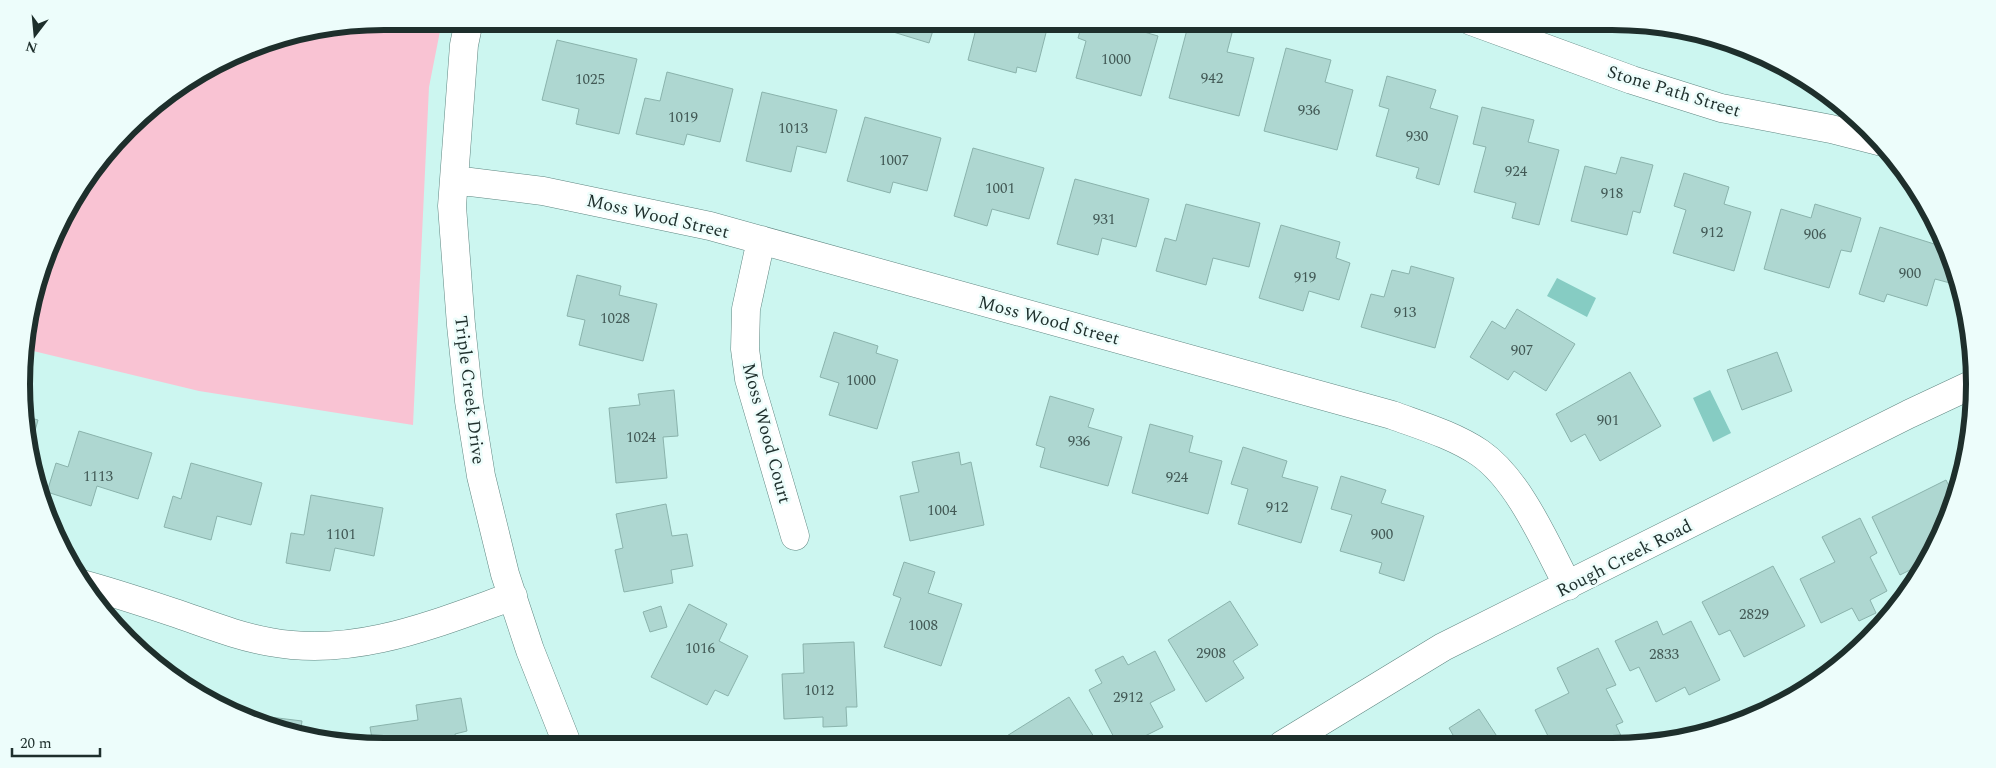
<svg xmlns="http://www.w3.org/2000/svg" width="1996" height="768" font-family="Spectral,serif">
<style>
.green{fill:#f9c3d3}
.water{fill:#86ccc3}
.building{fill:#aed7d1;stroke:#8ab3ac}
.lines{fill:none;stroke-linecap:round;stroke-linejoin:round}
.minor-casing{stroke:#608782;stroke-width:29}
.minor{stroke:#fff;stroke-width:28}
.labels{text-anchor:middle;stroke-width:5;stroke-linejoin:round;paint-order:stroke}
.number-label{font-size:15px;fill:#425955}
.street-label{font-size:18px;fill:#1e2f2c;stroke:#edfdfb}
.rim{fill:none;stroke:#1e2f2c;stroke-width:6}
</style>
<rect width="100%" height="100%" fill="#ccf6f0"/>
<path class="green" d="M384 21H442L429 87 413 425 199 391 25 349 24 336 41 267 70 203 145 111 203 70 267 41Z"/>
<path class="water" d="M1557 278 1596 298 1587 317 1547 296Z
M1710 390 1731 433 1713 442 1693 398Z"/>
<path class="building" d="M865 21H936L929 43 864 23Z
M978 21H1049L1036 72 1017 67 1016 73 968 60Z
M1083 21H1129L1127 27 1158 36 1141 96 1076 78 1086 41 1078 38Z
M1189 22 1232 33 1227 52 1254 58 1239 116 1169 98Z
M557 40 637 59 619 134 576 124 579 109 542 100Z
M1286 48 1331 60 1325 82 1353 90 1337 150 1264 131Z
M667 72 733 89 720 142 687 134 684 145 636 134 645 98 660 101Z
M1387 76 1436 90 1430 108 1458 116 1439 185 1416 178 1419 168 1376 156 1389 109 1379 106Z
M762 92 837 110 826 153 797 146 791 172 746 161Z
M1482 107 1534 120 1528 142 1559 150 1539 225 1512 218 1516 203 1474 192 1486 147 1473 144Z
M865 117 941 138 927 191 893 182 890 193 847 181Z
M973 148 1044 168 1029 219 992 209 987 226 954 216Z
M1621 157 1653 165 1640 213 1633 211 1627 235 1571 221 1585 166 1616 174Z
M1684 173 1729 187 1724 204 1751 212 1734 271 1673 253 1686 210 1674 206Z
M1075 179 1149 199 1136 247 1102 238 1098 255 1057 244Z
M1186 204 1260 223 1249 267 1213 258 1206 285 1156 271 1165 238 1176 241Z
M1815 204 1861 218 1851 252 1841 250 1829 288 1764 269 1781 209 1811 218Z
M1281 225 1340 242 1336 258 1350 263 1339 300 1309 291 1303 311 1259 298Z
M1880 227 1947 248 1955 266 1950 283 1935 279 1927 306 1887 294 1884 302 1859 294Z
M1411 266 1454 278 1435 348 1361 327 1371 294 1384 297 1392 270 1409 274Z
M577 275 621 286 619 295 657 304 643 361 579 345 585 320 567 316Z
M1517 309 1575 344 1546 391 1514 371 1508 380 1470 357 1492 321 1505 329Z
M834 332 878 346 876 353 898 360 877 429 829 415 839 383 820 377Z
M1777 352 1792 391 1742 410 1727 370Z
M1630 372 1661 426 1600 461 1585 434 1571 442 1556 414Z
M674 390 678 436 663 437 667 478 616 483 609 408 640 405 638 394Z
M1050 396 1094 409 1088 427 1122 437 1108 486 1040 467 1045 448 1036 445Z
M27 417 38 420 28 456V455Z
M1150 424 1193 436 1189 452 1222 461 1208 514 1132 493Z
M79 431 152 453 138 499 97 486 91 506 47 492 56 463 68 467Z
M1243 447 1287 461 1282 477 1318 487 1301 543 1238 524 1248 489 1231 484Z
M959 452 961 465 971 462 984 525 910 541 900 496 919 492 912 462Z
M191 463 262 483 251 525 217 516 211 540 164 527 173 496 181 499Z
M1341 476 1386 490 1381 503 1424 516 1404 581 1379 573 1382 563 1340 551 1352 515 1331 509Z
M1946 480 1954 496 1924 563 1900 575 1872 517Z
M311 495 383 508 374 556 335 548 330 571 286 563 291 533 304 535Z
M666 504 672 536 687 534 693 566 671 570 673 583 624 592 615 550 623 548 616 514Z
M1860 518 1877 553 1870 557 1887 591 1870 600 1876 613 1859 621 1852 608 1821 623 1800 579 1835 562 1822 537Z
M904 562 935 572 928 593 962 604 941 666 884 647 901 598 893 595Z
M1773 566 1805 626 1744 657 1730 630 1719 635 1702 602Z
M1230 601 1258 645 1233 661 1244 678 1206 702 1168 640Z
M689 604 727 624 719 641 748 656 728 696 715 690 707 705 651 677Z
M661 606 667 627 650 632 643 612Z
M1657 621 1663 635 1691 621 1720 680 1689 695 1685 687 1656 702 1639 667 1630 671 1615 641Z
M854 642 857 707H846L847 726 823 727V717L784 719 782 674 804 673 803 644Z
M1598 648 1616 685 1606 689 1623 722 1616 725 1622 738 1610 744H1590L1588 740 1580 744H1552L1535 710 1569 693 1557 668Z
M1155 651 1175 690 1150 703 1163 727 1127 745H1118L1089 690 1102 683 1095 670 1123 656 1128 665Z
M1069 697 1099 745H1006L1002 739Z
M461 698 467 731 455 734 457 747 373 745 370 727 418 720 416 705Z
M1479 709 1502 744H1438L1453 735 1449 728Z
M254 715 302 721 300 736 290 734 253 721Z"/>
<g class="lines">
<g class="minor-casing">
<path id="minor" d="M469 21 464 45 452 206 461 325 469 401 481 476 505 574 530 650 568 746
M1471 21 1632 80 1721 108 1831 129 1882 142
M454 180 543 191 710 226 1392 415C1422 426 1453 435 1480 453 1519 480 1546 544 1568 586
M761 240 746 309 745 349 749 379 795 536
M82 584C112 592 142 602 172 612 205 623 236 636 270 642 355 658 434 624 513 596
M1282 745 1443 647 1909 414 1973 384"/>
</g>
<use href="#minor" class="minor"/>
</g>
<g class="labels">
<g class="number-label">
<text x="1116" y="64">1000</text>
<text x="1212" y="83">942</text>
<text x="590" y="84">1025</text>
<text x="1309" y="115">936</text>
<text x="683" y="122">1019</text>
<text x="793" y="133">1013</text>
<text x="1417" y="141">930</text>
<text x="894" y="165">1007</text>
<text x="1516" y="176">924</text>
<text x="1000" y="193">1001</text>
<text x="1612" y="198">918</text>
<text x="1104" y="224">931</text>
<text x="1712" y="237">912</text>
<text x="1815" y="239">906</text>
<text x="1910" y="278">900</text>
<text x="1305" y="282">919</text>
<text x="1405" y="317">913</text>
<text x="615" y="323">1028</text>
<text x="1522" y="355">907</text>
<text x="861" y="385">1000</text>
<text x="1608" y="425">901</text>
<text x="641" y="442">1024</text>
<text x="1079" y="446">936</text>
<text x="98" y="481">1113</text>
<text x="1177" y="482">924</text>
<text x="1277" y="512">912</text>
<text x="942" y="515">1004</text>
<text x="341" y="539">1101</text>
<text x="1382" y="539">900</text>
<text x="1754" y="619">2829</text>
<text x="923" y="630">1008</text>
<text x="700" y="653">1016</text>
<text x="1211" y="658">2908</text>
<text x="1664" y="659">2833</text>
<text x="819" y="695">1012</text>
<text x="1128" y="702">2912</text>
</g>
<g class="street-label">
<text transform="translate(1674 91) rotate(17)" y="6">Stone Path Street</text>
<text transform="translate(658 216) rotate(13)" y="6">Moss Wood Street</text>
<text transform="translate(1049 320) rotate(15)" y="6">Moss Wood Street</text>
<text transform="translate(470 390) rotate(83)" y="6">Triple Creek Drive</text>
<text transform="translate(767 433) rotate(75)" y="6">Moss Wood Court</text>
<text transform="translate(1624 558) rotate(-27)" y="6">Rough Creek Road</text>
</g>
</g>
<path d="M0 0H1996V768H0ZM384 30H1612A354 354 0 0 1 1966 384V384A354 354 0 0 1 1612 738H384A354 354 0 0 1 30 384V384A354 354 0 0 1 384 30Z" fill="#edfdfb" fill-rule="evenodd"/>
<path class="rim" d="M384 30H1612A354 354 0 0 1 1966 384V384A354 354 0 0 1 1612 738H384A354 354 0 0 1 30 384V384A354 354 0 0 1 384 30Z"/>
<g transform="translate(35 35) rotate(196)" stroke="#edfdfb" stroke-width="4" paint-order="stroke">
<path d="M0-4L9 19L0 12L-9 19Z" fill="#1e2f2c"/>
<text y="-8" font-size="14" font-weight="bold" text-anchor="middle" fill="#1e2f2c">N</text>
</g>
<path d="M12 748v8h88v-8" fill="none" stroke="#1e2f2c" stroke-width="2.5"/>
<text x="20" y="748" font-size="15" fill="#1e2f2c" stroke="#edfdfb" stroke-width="4" paint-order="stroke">20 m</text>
</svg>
